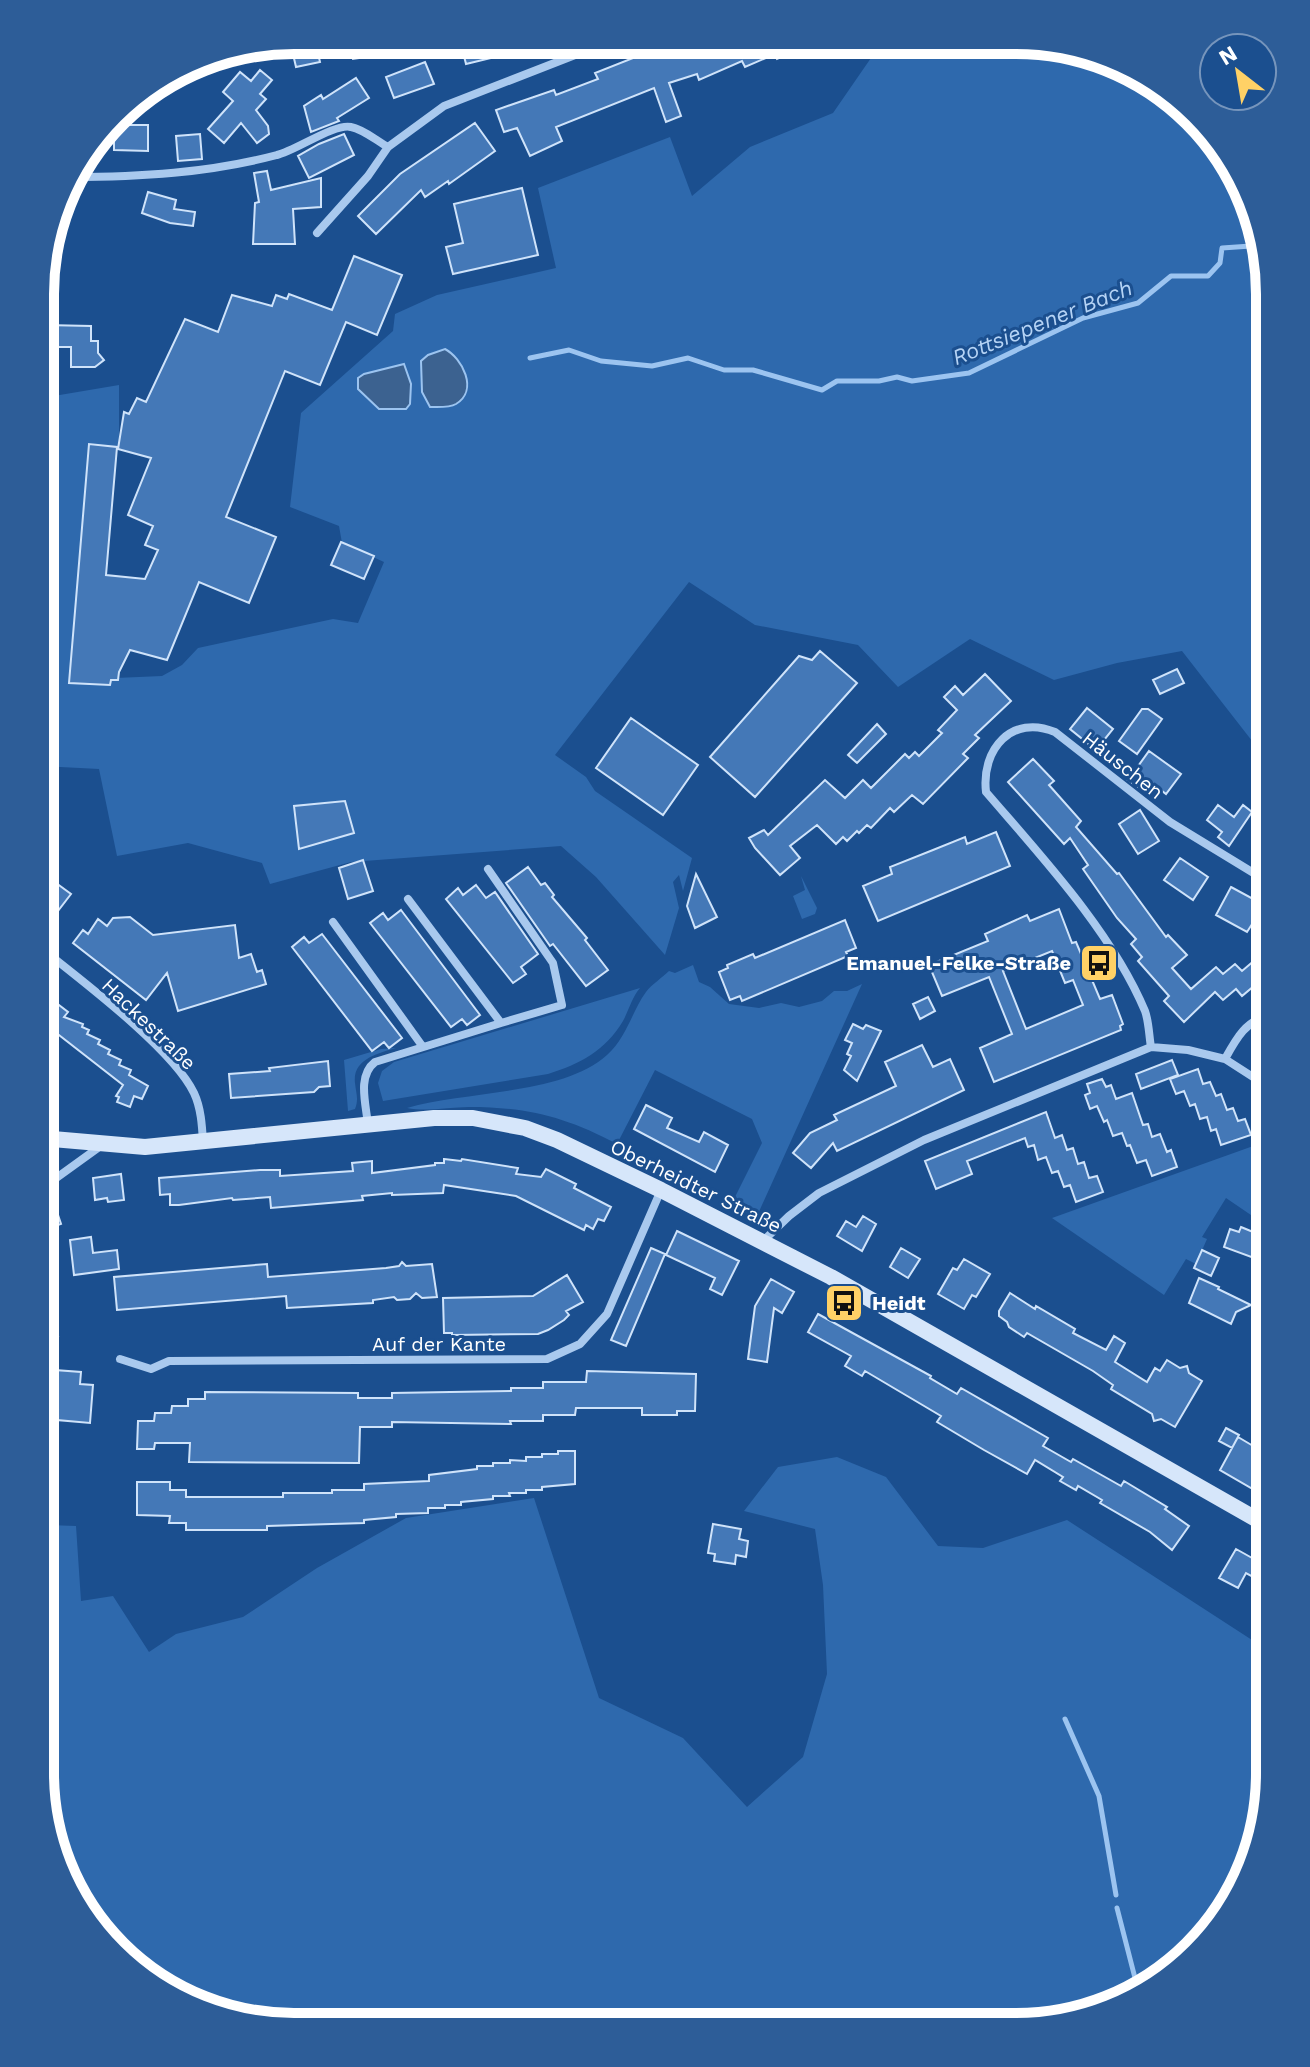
<svg xmlns="http://www.w3.org/2000/svg" width="1310" height="2067" font-family="'Work Sans',sans-serif">
<style>
.green{fill:#2e69ad}
.water{fill:#3c6290;stroke:#9cc4f0;stroke-width:2}
.lines{fill:none;stroke-linecap:round;stroke-linejoin:round}
.stream{stroke:#9cc4f0;stroke-width:5}
.building{fill:#4478b7;stroke:#cfe3fa;stroke-width:2;fill-rule:evenodd}
.street{stroke:#a9c9ee;stroke-width:8}
.secondary{stroke:#d6e6fa;stroke-width:16}
.labels{text-anchor:middle;stroke-width:6;stroke-linejoin:round;paint-order:stroke}
.street-label{font-size:20px;fill:#fff;stroke:#1b4f8f}
.poi-label{font-size:20px;font-weight:bold;fill:#fff;stroke:#1b4f8f;text-anchor:end}
.water-label{font-size:22px;font-style:italic;fill:#b5d3f5;stroke:#1b4f8f}
.rim{fill:none;stroke:#fff;stroke-width:10}
</style>
<rect width="100%" height="100%" fill="#1b4f8f"/>
<path class="green" d="M882 42H1049L1170 92 1250 197 1270 294V764L1182 651 1117 663 1054 680 970 639 898 687 858 645 755 625 689 582 555 755 586 777 595 791 692 858 683 891 679 875 673 882 679 908 665 955 596 877 561 846 351 862 270 884 262 863 188 843 117 856 99 769 41 766 42 398 119 385V447L89 445 69 680 162 676 182 665 198 648 333 619 358 623 384 562 342 543 339 526 290 507 301 413 393 331 395 314 437 295 556 268 538 188 670 137 692 196 750 147 833 113Z
M801 876 817 908 815 914 802 919 793 896 805 890Z
M693 965 699 982 710 987 729 1004 759 1008 781 1003 799 1007 822 1001 834 991H847L862 984 757 1216 733 1212 732 1203 762 1143 752 1119 655 1070 617 1144C566 1117 527 1107 469 1107 449 1107 427 1112 407 1108 465 1091 563 1095 607 1055 627 1037 632 1011 646 992 652 984 662 978 669 971L675 973Z
M640 988C632 997 629 1010 623 1021 605 1051 580 1064 548 1074L383 1101 378 1083 382 1071 394 1062Z
M396 1048C379 1053 352 1059 355 1083 356 1093 359 1099 355 1109L348 1111 344 1060 381 1049Z
M1270 1140V1228L1226 1198 1202 1237 1207 1239 1196 1264 1186 1259 1164 1295 1052 1218Z
M40 1428H46L48 1525 76 1526 81 1601 113 1596 149 1652 176 1634 243 1617 317 1568 406 1518 534 1498 599 1698 683 1738 747 1807 803 1757 827 1674 823 1585 815 1529 744 1511 778 1467 837 1457 886 1477 938 1546 983 1548 1067 1520 1269 1651V1790L1227 1914 1183 1964 1113 2007 1016 2027 262 2025 140 1975 60 1870 40 1773Z"/>
<path class="water" d="M445 349C462 358 479 390 456 404 449 408 438 407 430 407L422 392 421 361 428 355Z
M404 364 411 384 410 404 406 409H379L358 389V378L364 374Z"/>
<g class="lines">
<path class="stream" d="M530 358 569 350 601 361 652 366 688 358 724 370H753L822 390 837 381H879L897 377 912 381 969 373 1083 318 1138 303 1171 276H1208L1220 263 1222 248 1251 246 1259 239
M1065 1719 1099 1796 1116 1895
M1117 1908 1135 1978V1994"/>
</g>
<path class="building" d="M294 40H315L320 62 296 67 290 41Z
M460 40 491 41 495 57 466 64Z
M676 41 804 42 788 48 790 53 777 59 775 54 745 67 742 61 699 80 697 74 669 83 681 116 666 122 654 88 556 127 562 141 530 156 517 128 504 132 496 110 554 90 556 95 598 79 595 73Z
M365 42 367 57 353 59 350 44Z
M425 62 434 84 394 98 386 77Z
M260 70 272 80 260 94 266 99 256 110 268 126 269 134 257 143 241 123 224 143 208 129 233 101 223 92 240 72 251 81Z
M356 78 369 98 337 118 339 121 311 132 304 106 321 95 323 99Z
M475 123 495 151 449 184 448 181 425 197 421 190 376 234 358 216 400 174Z
M114 125H148V151L114 150Z
M200 134 202 159 178 161 176 136Z
M344 134 354 155 309 178 298 156 319 144Z
M267 171 271 190 321 178V207L293 209 295 244H253L255 203 259 202 254 173Z
M522 188 538 255 453 274 446 247 463 243 454 204Z
M148 192 176 200 174 209 195 212 193 226 170 223 142 213Z
M354 256 402 275 377 335 346 322 320 385 285 371 226 517 276 537 249 603 199 582 167 660 130 650 119 672 118 680H111L110 685 69 683 89 444 117 447 106 575 145 579 158 550 145 545 153 526 128 515 151 458 118 449 124 412 129 414 137 398 146 402 185 319 218 332 232 295 272 306 276 295 287 299 289 294 332 310Z
M45 325 91 326V341H98V353L104 360 95 367H71V347H45Z
M341 542 374 556 364 579 331 565Z
M820 651 857 683 755 797 710 757 799 656 812 660Z
M1177 669 1184 683 1160 694 1153 680Z
M985 674 1011 701 975 735 979 738 963 754 968 758 923 804 912 795 894 812 890 808 871 828 867 825 859 833 857 831 847 841 843 837 836 844 817 825 790 846 800 858 780 875 755 848 749 838 764 830 768 835 825 780 845 798 863 780 871 788 905 754 909 758 915 752 919 756 942 733 938 730 957 710 944 697 955 686 963 695Z
M1087 708 1113 729 1096 750 1070 729Z
M1142 709H1148L1162 719 1137 754 1119 741Z
M631 718 698 765 663 815 596 768Z
M877 724 886 734 857 763 848 755Z
M1149 751 1181 774 1166 794 1152 783 1146 792 1128 780Z
M1033 759 1054 781 1049 785 1081 821 1076 827 1117 874 1119 873 1166 937 1168 935 1187 955 1172 968 1191 989 1216 967 1223 974 1235 964 1242 971 1255 960 1263 969 1270 963V986L1261 994 1254 986 1242 996 1236 989 1223 1000 1215 992 1184 1022 1164 1001 1169 996 1138 961 1142 957 1131 944 1136 939 1117 918 1083 869 1088 865 1070 838 1064 844 1008 782Z
M345 801 354 833 299 849 294 806Z
M1218 805 1234 817 1243 805 1252 812 1229 846 1218 837 1222 832 1207 820Z
M1140 810 1159 841 1138 854 1119 824Z
M996 832 1010 866 878 921 863 886 892 874 890 867 933 850 965 837 967 844Z
M1180 858 1208 877 1193 900 1164 880Z
M363 860 373 891 348 899 339 868Z
M528 867 541 885 545 883 554 895 552 897 587 938 585 940 608 970 586 986 553 944 550 946 506 883Z
M41 872 71 894 41 933Z
M696 874 717 917 695 928 687 906Z
M476 885 486 898 495 892 538 954 521 967 526 974 513 983 446 899 458 888 463 895Z
M1231 887 1270 908V931L1254 921 1247 932 1216 915Z
M1059 909 1072 943 1076 942 1100 999 1112 995 1123 1024 1120 1026 1121 1030 994 1082 980 1048 1012 1034 989 977 942 996 929 965 988 941 985 934 1027 915 1030 921ZM1052 951 1065 983 1073 980 1083 1005 1026 1029 1003 971Z
M401 910 480 1015 467 1025 462 1019 451 1027 370 923 383 913 388 920Z
M130 917 153 935 235 925 239 958 251 954 257 972 262 970 266 984 178 1011 167 973 146 1000 73 943 83 930 88 934 98 919 107 926 113 918Z
M845 920 856 948 846 952 848 956 742 1001 740 996 730 1000 719 972 728 968 727 965 753 954 755 958Z
M322 934 402 1038 389 1048 384 1042 372 1051 292 947 304 937 309 943Z
M42 992 68 1012 64 1017 83 1024 82 1027 89 1030 87 1034 100 1040 98 1044 110 1050 108 1054 121 1060 119 1065 131 1070 129 1075 148 1086 142 1099 134 1096 130 1107 117 1102 119 1097 116 1096 123 1085 41 1021Z
M928 997 935 1011 920 1019 913 1004Z
M853 1024 863 1029 866 1025 881 1031 857 1081 844 1070 851 1056 847 1054 852 1043 845 1040Z
M1261 1035 1270 1041V1057L1253 1047Z
M922 1045 933 1067 950 1059 964 1090 837 1151 833 1143 811 1168 793 1153 810 1133 837 1120 834 1115 896 1086 885 1062Z
M1172 1060 1178 1075 1141 1089 1136 1074Z
M328 1061 330 1086 319 1087 314 1092 231 1098 229 1074 270 1071 269 1068Z
M1198 1069 1203 1084 1210 1082 1216 1096 1221 1094 1227 1110 1233 1108 1238 1121 1245 1119 1251 1135 1221 1145 1216 1129 1211 1131 1207 1117 1200 1119 1195 1104 1190 1106 1184 1091 1176 1094 1170 1079Z
M1102 1079 1106 1087 1111 1085 1116 1099 1132 1093 1143 1125 1148 1124 1152 1137 1160 1134 1167 1152 1171 1150 1177 1167 1152 1176 1146 1160 1137 1163 1130 1145 1127 1146 1122 1133 1113 1136 1107 1120 1104 1122 1097 1106 1090 1109 1085 1095 1090 1093 1087 1084Z
M646 1105 672 1118 667 1128 699 1142 704 1132 728 1145 715 1172 634 1129Z
M1046 1112 1055 1138 1062 1135 1067 1150 1073 1148 1078 1164 1084 1162 1089 1178 1097 1176 1103 1192 1076 1202 1070 1185 1064 1187 1058 1171 1052 1173 1046 1157 1038 1160 1034 1145 1028 1147 1025 1138 967 1161 972 1174 936 1189 925 1161Z
M444 1159 461 1161 462 1159 518 1168 516 1174 541 1177 546 1169 576 1184 574 1188 611 1207 604 1221 598 1219 593 1229 586 1225 584 1230 516 1196 444 1185 443 1193 392 1195V1193L362 1196 363 1200 271 1208 270 1197 233 1200 232 1198 179 1205H170V1194L160 1195 159 1178 260 1170H280V1176L353 1171 352 1163 372 1161V1173L435 1165V1163H444Z
M121 1174 124 1200 108 1202 107 1198 95 1200 93 1178Z
M53 1200 61 1224 41 1231V1204Z
M863 1216 876 1224 862 1251 837 1236 846 1221 856 1227Z
M1241 1227 1270 1239V1251L1265 1262 1224 1247 1230 1229 1239 1232Z
M677 1231 739 1261 722 1295 710 1289 715 1278 666 1255Z
M91 1237 93 1253 117 1250 119 1269 74 1275 70 1240Z
M651 1248 665 1254 626 1346 611 1340Z
M901 1248 920 1259 908 1278 890 1267Z
M1202 1250 1219 1258 1211 1276 1194 1268Z
M964 1259 990 1274 976 1297 972 1295 964 1309 938 1294 953 1268 957 1270Z
M402 1262 406 1266 432 1264 437 1297 422 1298 416 1293 410 1299 397 1300 394 1297 373 1300V1303L287 1308 286 1296 117 1310 114 1277 267 1264 268 1277 386 1268 399 1266Z
M567 1275 583 1302 566 1311 569 1315 564 1320 548 1330 538 1334 452 1335V1333H444L443 1298 533 1296Z
M1199 1278 1219 1287 1218 1289 1251 1305 1236 1312 1231 1324 1189 1303Z
M771 1279 794 1292 782 1313 774 1308 767 1362 748 1359 755 1306Z
M41 1293H44L58 1336 44 1340 41 1331Z
M1010 1293 1035 1309 1036 1306 1075 1329 1073 1333 1106 1350 1114 1336 1125 1343 1115 1362 1147 1382 1155 1368 1160 1371 1167 1360 1180 1368 1187 1366 1189 1373 1202 1381 1175 1427 1161 1419 1154 1421 1152 1414 1111 1389 1113 1385 1093 1371 1027 1333 1024 1337 1009 1327 1007 1322 999 1316V1311Z
M818 1314 931 1376 930 1378 957 1394 961 1388 1048 1438 1043 1446 1071 1462 1073 1459 1121 1486 1124 1481 1167 1507 1165 1509 1189 1526 1172 1550 1150 1532 1100 1503 1102 1500 1078 1486 1076 1490 1060 1481 1063 1477 1035 1460 1027 1474 984 1450 937 1422 941 1416 865 1371 862 1376 845 1366 851 1356 808 1332Z
M41 1369 81 1372 80 1384 93 1385 90 1423 57 1420 58 1410 41 1408Z
M587 1371 696 1374 695 1411H677V1415H642V1408H576L575 1415H543V1421H510L511 1424 392 1422V1427H360L359 1463 189 1462 190 1443H155L154 1449H137L138 1421H154L155 1413H171L172 1406H188V1399H205V1392L358 1393V1398H392V1393L511 1391V1388H543V1382H586Z
M1226 1428 1239 1435 1232 1448 1219 1441Z
M1238 1437 1270 1456V1499L1220 1470Z
M558 1451H575V1484L542 1487V1490H526V1493H509L510 1496H493V1499L461 1502V1505H445V1508H428V1513L396 1514V1517L364 1520V1523L267 1526V1530H186V1523H169L170 1516 137 1515V1482H170V1490H186V1497H283V1493H332V1490H364V1484L429 1481V1475L477 1469V1466H493V1463H510V1460L526 1461V1457H542V1454H558Z
M713 1524 741 1529 739 1539 748 1541 746 1557 736 1555 735 1564 714 1561 715 1554 708 1553Z
M1236 1549 1270 1568V1586L1246 1573 1238 1588 1219 1578Z"/>
<g class="lines">
<path class="street" d="M70 177C140 177 208 173 277 155 295 151 335 123 351 127 363 129 377 141 388 147
M317 233 368 176 388 147 444 106 611 41
M488 869 553 963 562 1005 501 1023
M333 922 423 1047
M41 948C81 980 173 1049 194 1093 201 1108 202 1125 203 1142
M1151 1047 1188 1050 1225 1059 1270 1088
M1225 1059C1236 1039 1246 1020 1270 1015
M368 1125C366 1104 357 1076 375 1062L501 1023 408 899
M41 1189 102 1145
M763 1241 789 1216 819 1193 924 1140 1151 1047C1149 1036 1149 1022 1145 1011 1112 932 1041 856 986 792 981 749 1012 714 1055 732L1170 822 1270 883
M120 1359 151 1369 169 1361 547 1359 580 1344 607 1314 661 1190"/>
<path class="secondary" d="M41 1138 145 1147 434 1118H473L525 1128 557 1140 661 1190 831 1277 1270 1527"/>
</g>
<defs>
<g id="bus-square" transform="scale(2)"><rect x="-9" y="-9" width="18" height="18" rx="4" fill="#ffd166" stroke="#1b4f8f"/><path d="M-5-6H5V4H4V6H2V4H-2V6H-4V4H-5ZM-3.5-4V0h7V-4ZM-3.5 1.2v1.5H-2V1.2ZM2 1.2v1.5H3.5V1.2Z" fill="#111"/></g>
</defs>
<g fill-rule="evenodd">
<use href="#bus-square" x="1099" y="963"/>
<use href="#bus-square" x="844" y="1303"/>
</g>
<g class="labels">
<g class="street-label">
<text transform="translate(1123 765) rotate(38)" y="7">Häuschen</text>
<text transform="translate(149 1024) rotate(44)" y="7">Hackestraße</text>
<text transform="translate(696 1186) rotate(26)" y="7">Oberheidter Straße</text>
<text x="439" y="1351">Auf der Kante</text>
</g>
<g class="poi-label">
<text x="1071" y="970">Emanuel-Felke-Straße</text>
<text x="872" y="1310" text-anchor="start">Heidt</text>
</g>
<g class="water-label">
<text transform="translate(1042 322) rotate(-22)" y="8">Rottsiepener Bach</text>
</g>
</g>
<path d="M0 0H1310V2067H0ZM294 54H1016A240 240 0 0 1 1256 294V1773A240 240 0 0 1 1016 2013H294A240 240 0 0 1 54 1773V294A240 240 0 0 1 294 54Z" fill="#2d5d98" fill-rule="evenodd"/>
<path class="rim" d="M294 54H1016A240 240 0 0 1 1256 294V1773A240 240 0 0 1 1016 2013H294A240 240 0 0 1 54 1773V294A240 240 0 0 1 294 54Z"/>
<g transform="translate(1238 72) rotate(329)"><circle r="38" fill="#1b4f8f" stroke="#7695bc" stroke-width="2"/>
<path d="M0-6L14 30L0 20L-14 30Z" fill="#ffd166"/>
<text y="-12" font-size="22" font-weight="bold" text-anchor="middle" fill="#ffffff">N</text>
</g>
</svg>
